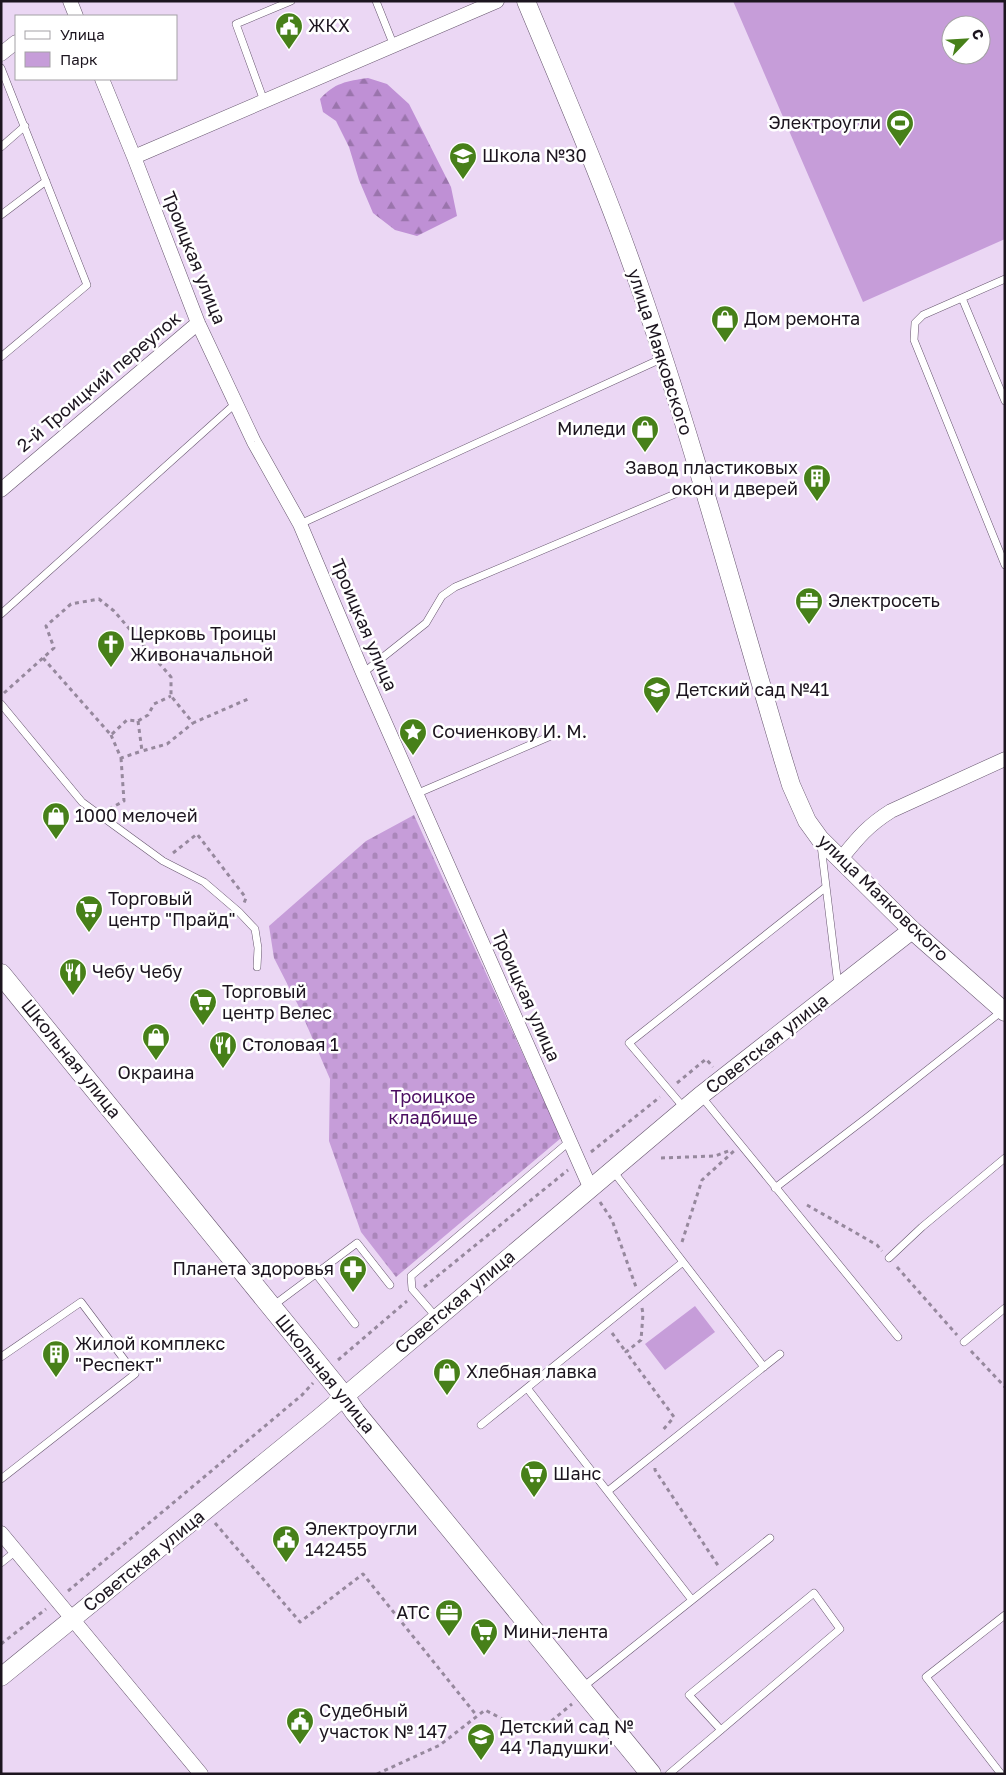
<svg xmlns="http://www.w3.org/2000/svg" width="1006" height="1775" font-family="'Golos Text',sans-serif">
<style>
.forest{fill:url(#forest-firs)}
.cemetery{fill:url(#cemetery-stones)}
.park{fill:#c69dd9;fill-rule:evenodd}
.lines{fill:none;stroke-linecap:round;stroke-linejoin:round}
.service-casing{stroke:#65546d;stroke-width:8}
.minor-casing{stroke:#65546d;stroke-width:15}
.tertiary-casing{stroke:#65546d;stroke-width:19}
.secondary-casing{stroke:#65546d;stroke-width:21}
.path{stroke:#96889d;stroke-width:3;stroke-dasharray:4 4;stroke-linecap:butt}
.service{stroke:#fff;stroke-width:7}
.minor{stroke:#fff;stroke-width:14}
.tertiary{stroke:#fff;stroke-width:18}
.secondary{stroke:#fff;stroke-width:20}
.labels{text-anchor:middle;stroke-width:5;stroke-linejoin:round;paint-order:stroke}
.poi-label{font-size:18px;fill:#1c151f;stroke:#fff;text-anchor:start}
.street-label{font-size:18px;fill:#1c151f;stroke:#fff}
.park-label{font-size:18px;fill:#4b0d61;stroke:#fff}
</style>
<defs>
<pattern id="forest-firs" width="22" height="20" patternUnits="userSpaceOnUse" patternTransform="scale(1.25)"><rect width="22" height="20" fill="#bf90d5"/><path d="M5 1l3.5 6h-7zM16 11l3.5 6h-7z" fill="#9a74ac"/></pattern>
<pattern id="cemetery-stones" width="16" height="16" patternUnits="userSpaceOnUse" patternTransform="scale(1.25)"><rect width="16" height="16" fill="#c69dd9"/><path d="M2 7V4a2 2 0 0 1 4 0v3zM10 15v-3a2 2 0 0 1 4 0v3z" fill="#aa86ba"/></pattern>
</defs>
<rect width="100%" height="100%" fill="#ebd7f4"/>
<path class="forest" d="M368 78 387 84 409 104 451 187 457 216 417 236 395 230 373 213 359 180 349 147 336 121 323 112 320 99C334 83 347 81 368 78Z"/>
<path class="cemetery" d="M414 815 561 1138 396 1277 361 1232 329 1141 330 1079 298 1005 274 958 269 926 366 841Z"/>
<path class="park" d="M733 1H1005V239L863 302ZM951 25H981V55H951Z
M695 1306 715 1332 665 1370 645 1344Z"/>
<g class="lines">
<g class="service-casing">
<path id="service" d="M376 1 394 46
M1 68 87 285 1 357
M264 101 236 24 291 1
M1 147 25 126
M1 215 46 181
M1005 279 923 315 915 323 914 340 1005 565
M962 298 1005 401
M300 524 663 358
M1 614 236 403
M363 673 426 623 442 596 455 587 701 483
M1 704 82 802 163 861 204 882 239 912 255 929 258 948 257 967
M416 794 553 735
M821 845 838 985
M701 1096 898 1337
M685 1109 629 1043 826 887
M613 1171 764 1367
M775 1188 869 1116 1002 1011
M889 1258 922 1227 1005 1158
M316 1274 355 1324
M274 1305 357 1243 390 1285
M437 1318 412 1289 411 1276 570 1141
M964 1342 1005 1308
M1 1357 81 1302 135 1374 1 1479
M527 1388 692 1600
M481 1425 683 1262
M608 1491 780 1354
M1 1563 16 1551
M583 1687 770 1538
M669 1774 840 1629 814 1593 689 1695 721 1730
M1001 1774 926 1677 1005 1615"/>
</g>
<g class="minor-casing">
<path id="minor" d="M70 1 76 16
M1 54 16 42
M102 79 134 157 198 323 254 442 300 524 363 673 590 1187
M134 157 497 1
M1 490 198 323
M840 860C857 839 867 826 891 811L1005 759
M1 1533 201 1774"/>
</g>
<g class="tertiary-casing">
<path id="tertiary" d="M526 1C565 95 606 189 639 285 693 441 736 601 783 759L791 785 807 821 820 839 912 930 1005 1012
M1 1677 319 1418 700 1096 912 930"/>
</g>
<g class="secondary-casing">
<path id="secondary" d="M1 974 344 1396 355 1412 651 1774"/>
</g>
<path class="path" d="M43 658 111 735 127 720 138 721 148 715 154 704 171 696
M4 693 54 648 46 626 71 604 99 599 114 611 171 677V696L193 723 248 699
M138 721 142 751 167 744 193 723
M111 735 121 758 142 751
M109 809 124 801 121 758
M173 853 197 834 246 898 244 903
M677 1083 706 1059 713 1067
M591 1152 660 1097
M661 1158 715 1156 731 1150
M600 1202 612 1220 636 1287
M807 1205 877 1245 882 1251
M682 1242 702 1180 734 1151
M897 1267 957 1335
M424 1287 568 1170
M642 1308 643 1314 641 1340 626 1352 674 1417 662 1431
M612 1333 626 1352
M971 1351 1005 1387
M338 1360 407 1301
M655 1468V1470L719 1567
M215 1523 300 1622 363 1574 477 1716
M68 1591 302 1395 313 1383
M1 1644 46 1609
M377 1774 440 1745 485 1710 524 1730 544 1727 572 1704"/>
<use href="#service" class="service"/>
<use href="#minor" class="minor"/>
<use href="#tertiary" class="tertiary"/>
<use href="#secondary" class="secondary"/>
</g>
<defs>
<g id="civic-pin" transform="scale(1.4375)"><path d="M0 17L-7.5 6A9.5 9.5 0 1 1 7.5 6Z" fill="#478019" stroke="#fff"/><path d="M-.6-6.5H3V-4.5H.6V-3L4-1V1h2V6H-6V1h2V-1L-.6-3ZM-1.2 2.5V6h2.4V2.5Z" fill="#fff"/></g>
<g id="stadium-pin" transform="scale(1.4375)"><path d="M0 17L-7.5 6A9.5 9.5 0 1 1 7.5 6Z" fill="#478019" stroke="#fff"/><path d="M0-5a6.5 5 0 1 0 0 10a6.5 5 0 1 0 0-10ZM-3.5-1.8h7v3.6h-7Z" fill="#fff"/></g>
<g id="school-pin" transform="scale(1.4375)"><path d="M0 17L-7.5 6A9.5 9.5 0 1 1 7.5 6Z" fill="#478019" stroke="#fff"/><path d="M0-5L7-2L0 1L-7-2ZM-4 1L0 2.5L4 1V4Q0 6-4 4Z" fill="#fff"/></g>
<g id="shop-pin" transform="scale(1.4375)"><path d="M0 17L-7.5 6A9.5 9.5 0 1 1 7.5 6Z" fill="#478019" stroke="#fff"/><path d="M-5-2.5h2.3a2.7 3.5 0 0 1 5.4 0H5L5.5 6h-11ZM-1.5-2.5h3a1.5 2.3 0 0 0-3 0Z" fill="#fff"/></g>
<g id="building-pin" transform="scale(1.4375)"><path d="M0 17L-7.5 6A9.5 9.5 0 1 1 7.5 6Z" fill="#478019" stroke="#fff"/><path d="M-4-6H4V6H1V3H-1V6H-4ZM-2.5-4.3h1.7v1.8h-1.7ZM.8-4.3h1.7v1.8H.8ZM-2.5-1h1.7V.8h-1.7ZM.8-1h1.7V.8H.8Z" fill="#fff"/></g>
<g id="office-pin" transform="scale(1.4375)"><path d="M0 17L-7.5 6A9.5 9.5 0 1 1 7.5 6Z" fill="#478019" stroke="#fff"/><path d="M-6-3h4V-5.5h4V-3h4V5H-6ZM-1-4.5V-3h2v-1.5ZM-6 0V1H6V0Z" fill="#fff"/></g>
<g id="church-pin" transform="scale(1.4375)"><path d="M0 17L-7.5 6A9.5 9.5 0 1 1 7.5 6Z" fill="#478019" stroke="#fff"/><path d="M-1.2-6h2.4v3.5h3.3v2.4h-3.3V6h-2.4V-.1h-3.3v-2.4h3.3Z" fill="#fff"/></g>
<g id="sight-pin" transform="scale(1.4375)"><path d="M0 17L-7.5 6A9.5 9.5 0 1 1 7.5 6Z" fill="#478019" stroke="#fff"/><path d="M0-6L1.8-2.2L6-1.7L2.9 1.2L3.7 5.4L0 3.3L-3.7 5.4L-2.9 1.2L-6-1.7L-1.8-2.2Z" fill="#fff"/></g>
<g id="supermarket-pin" transform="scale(1.4375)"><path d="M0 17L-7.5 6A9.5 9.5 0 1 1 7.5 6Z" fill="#478019" stroke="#fff"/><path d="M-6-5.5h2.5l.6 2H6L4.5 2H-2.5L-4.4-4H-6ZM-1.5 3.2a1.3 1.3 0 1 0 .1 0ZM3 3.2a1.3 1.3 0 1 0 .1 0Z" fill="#fff"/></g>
<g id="restaurant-pin" transform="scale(1.4375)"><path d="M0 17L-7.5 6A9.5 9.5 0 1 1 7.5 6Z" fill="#478019" stroke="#fff"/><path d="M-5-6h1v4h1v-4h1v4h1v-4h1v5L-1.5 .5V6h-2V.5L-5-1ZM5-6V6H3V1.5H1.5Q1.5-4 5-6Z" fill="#fff"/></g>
<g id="pharmacy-pin" transform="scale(1.4375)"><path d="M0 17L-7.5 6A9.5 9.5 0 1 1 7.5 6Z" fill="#478019" stroke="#fff"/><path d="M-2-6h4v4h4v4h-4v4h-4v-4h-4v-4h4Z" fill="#fff"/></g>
</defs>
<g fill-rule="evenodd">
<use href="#civic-pin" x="289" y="26"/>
<use href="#stadium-pin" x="900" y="123"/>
<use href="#school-pin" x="463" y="156"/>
<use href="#shop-pin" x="725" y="319"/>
<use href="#shop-pin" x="645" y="429"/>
<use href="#building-pin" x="817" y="478"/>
<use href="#office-pin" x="809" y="601"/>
<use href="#church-pin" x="111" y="644"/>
<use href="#school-pin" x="657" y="690"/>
<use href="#sight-pin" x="413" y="732"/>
<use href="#shop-pin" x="56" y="816"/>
<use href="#supermarket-pin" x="89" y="909"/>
<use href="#restaurant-pin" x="73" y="972"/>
<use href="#supermarket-pin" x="203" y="1002"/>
<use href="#shop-pin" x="156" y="1037"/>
<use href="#restaurant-pin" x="223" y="1045"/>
<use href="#pharmacy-pin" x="353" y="1269"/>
<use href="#building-pin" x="56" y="1354"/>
<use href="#shop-pin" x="447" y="1372"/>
<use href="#supermarket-pin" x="534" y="1474"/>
<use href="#civic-pin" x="286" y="1539"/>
<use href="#office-pin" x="449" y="1613"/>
<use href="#supermarket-pin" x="484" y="1632"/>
<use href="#civic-pin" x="300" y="1721"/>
<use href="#school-pin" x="481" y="1737"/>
</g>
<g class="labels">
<g class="poi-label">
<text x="308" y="32">ЖКХ</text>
<text x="881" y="129" text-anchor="end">Электроугли</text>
<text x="482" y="162">Школа №30</text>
<text x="744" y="325">Дом ремонта</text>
<text x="626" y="435" text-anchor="end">Миледи</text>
<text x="798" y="474" text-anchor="end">Завод пластиковых<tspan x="798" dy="21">окон и дверей</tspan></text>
<text x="828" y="607">Электросеть</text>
<text x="130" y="640">Церковь Троицы<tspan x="130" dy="21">Живоначальной</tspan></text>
<text x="676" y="696">Детский сад №41</text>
<text x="432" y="738">Сочиенкову И. М.</text>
<text x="75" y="822">1000 мелочей</text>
<text x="108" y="905">Торговый<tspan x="108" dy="21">центр "Прайд"</tspan></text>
<text x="92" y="978">Чебу Чебу</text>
<text x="222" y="998">Торговый<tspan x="222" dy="21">центр Велес</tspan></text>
<text x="242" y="1051">Столовая 1</text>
<text x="156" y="1079" text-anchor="middle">Окраина</text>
<text x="334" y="1275" text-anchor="end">Планета здоровья</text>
<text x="75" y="1350">Жилой комплекс<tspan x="75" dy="21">"Респект"</tspan></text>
<text x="466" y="1378">Хлебная лавка</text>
<text x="553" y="1480">Шанс</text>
<text x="305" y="1535">Электроугли<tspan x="305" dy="21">142455</tspan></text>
<text x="430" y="1619" text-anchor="end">АТС</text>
<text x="503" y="1638">Мини-лента</text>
<text x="319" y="1717">Судебный<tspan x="319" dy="21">участок № 147</tspan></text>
<text x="500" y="1733">Детский сад №<tspan x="500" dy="21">44 'Ладушки'</tspan></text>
</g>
<g class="street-label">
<text transform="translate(194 258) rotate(68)" y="6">Троицкая улица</text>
<text transform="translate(660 352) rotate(72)" y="6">улица Маяковского</text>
<text transform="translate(99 382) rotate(-40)" y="6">2-й Троицкий переулок</text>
<text transform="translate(364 625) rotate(67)" y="6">Троицкая улица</text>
<text transform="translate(883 898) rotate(44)" y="6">улица Маяковского</text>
<text transform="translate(526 996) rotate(66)" y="6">Троицкая улица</text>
<text transform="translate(767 1044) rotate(-38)" y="6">Советская улица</text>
<text transform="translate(71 1059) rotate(51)" y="6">Школьная улица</text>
<text transform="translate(455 1302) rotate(-40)" y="6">Советская улица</text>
<text transform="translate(325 1374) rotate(51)" y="6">Школьная улица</text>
<text transform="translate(144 1561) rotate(-39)" y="6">Советская улица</text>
</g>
<g class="park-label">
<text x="433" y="1103">Троицкое<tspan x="433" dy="21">кладбище</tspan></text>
</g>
</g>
<rect width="1006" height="1775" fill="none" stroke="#1c151f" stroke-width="5"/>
<rect x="15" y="15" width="162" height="65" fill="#ffffff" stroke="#a4a1a5"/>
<rect x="25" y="31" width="25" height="8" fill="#ffffff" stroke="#a4a1a5"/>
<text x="60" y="40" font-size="15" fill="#1c151f">Улица</text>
<rect x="25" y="52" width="25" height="15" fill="#c69dd9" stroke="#a4a1a5"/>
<text x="60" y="65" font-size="15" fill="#1c151f">Парк</text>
<g transform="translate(966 40) rotate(65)"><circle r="24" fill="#ffffff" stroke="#a4a1a5"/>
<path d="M0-4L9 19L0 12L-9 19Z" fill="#478019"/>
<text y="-8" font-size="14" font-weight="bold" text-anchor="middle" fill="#1c151f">С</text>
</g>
</svg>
